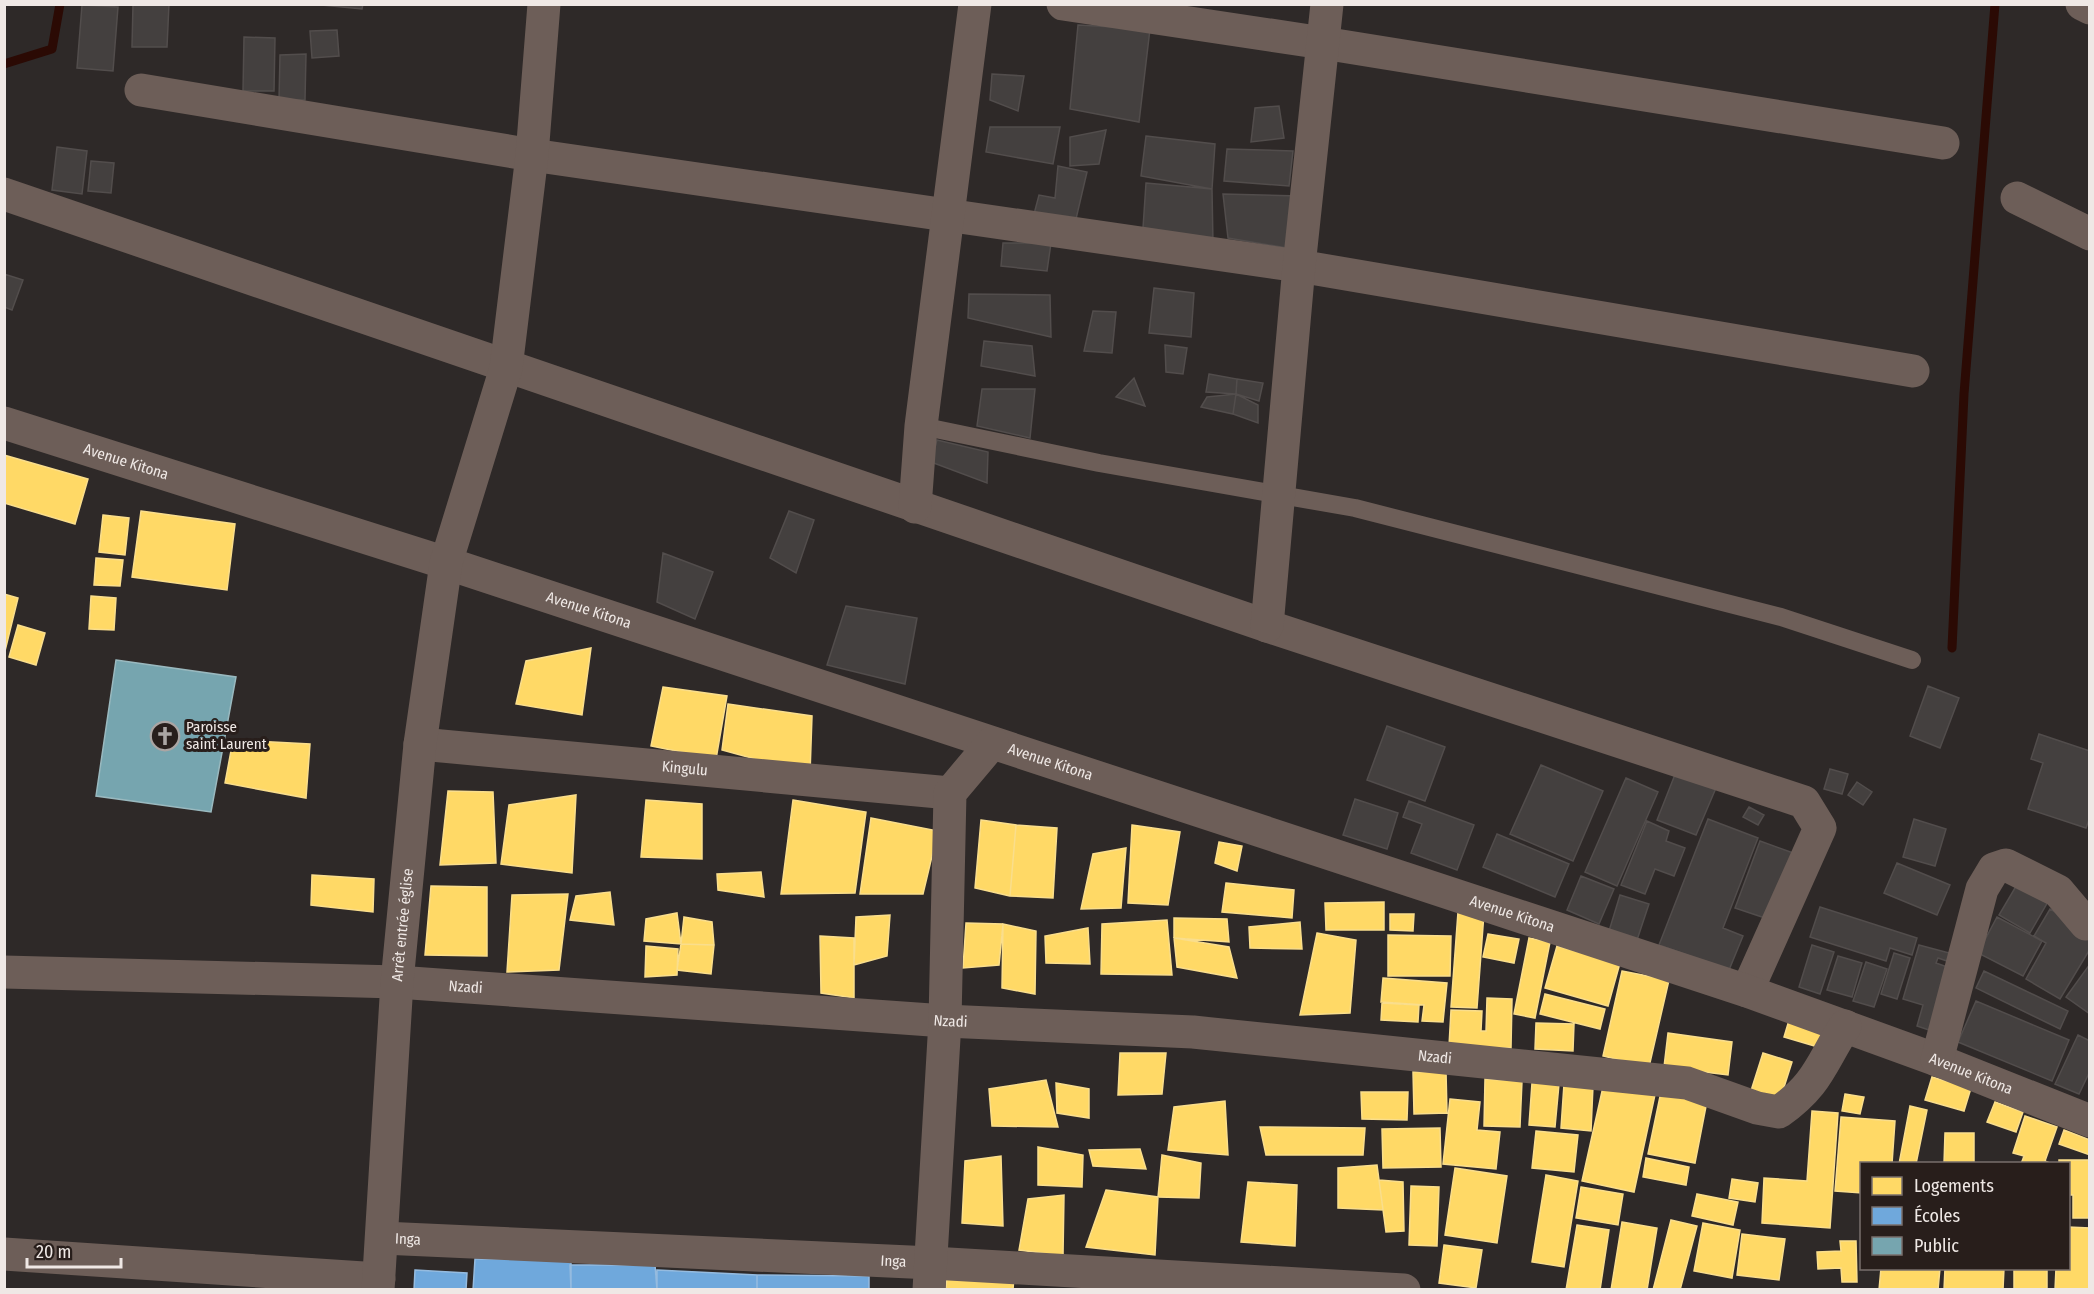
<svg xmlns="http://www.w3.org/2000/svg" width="2094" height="1294" font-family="'Fira Sans Condensed',sans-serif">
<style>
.homes{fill:#ffd966;stroke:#fade8c;stroke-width:1.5}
.schools{fill:#6fa8dc;stroke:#95bbdf;stroke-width:1.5}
.public{fill:#76a5af;stroke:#9ab9bf;stroke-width:1.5}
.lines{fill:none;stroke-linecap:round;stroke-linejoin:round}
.stream{stroke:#2b0a04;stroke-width:9}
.building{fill:#44403f;stroke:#524d4c;stroke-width:1.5}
.lane{stroke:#6d5e58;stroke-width:18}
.street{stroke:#6d5e58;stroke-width:33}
.labels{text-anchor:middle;stroke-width:6;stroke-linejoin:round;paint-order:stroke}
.street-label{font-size:15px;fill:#efe8e5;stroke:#281e1b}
.poi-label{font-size:15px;fill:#efe8e5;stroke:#281e1b;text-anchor:start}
</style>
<rect width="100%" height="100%" fill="#2e2928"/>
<path class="homes" d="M4 455 88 479 75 524 4 503Z
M141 511 235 524 227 590 132 577Z
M103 515 129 518 125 555 99 552Z
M96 558 123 560 120 586 94 585Z
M4 594 18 598 4 655Z
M91 596 116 598 114 630 89 629Z
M18 625 45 633 36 665 9 657Z
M591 648 582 715 516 704 526 661Z
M663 687 727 696 716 759 651 746Z
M728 704 812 716 810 774 722 750Z
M233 740 310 744 306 798 225 783Z
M448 791 493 792 496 863 440 865Z
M576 795 572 873 501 864 509 805Z
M646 800 702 804V859L641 857Z
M793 800 866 812 855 893 781 894Z
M871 818 938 831 923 894H860Z
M981 820 1016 825 1010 896 975 888Z
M1016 825 1057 828 1053 898 1010 896Z
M1132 825 1180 832 1168 905 1128 903Z
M1219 842 1242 846 1237 871 1215 863Z
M1126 848 1121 908 1081 909 1093 854Z
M761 872 764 897 718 890 717 874Z
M312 875 374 879 373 912 311 905Z
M1226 883 1294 890 1292 918 1222 912Z
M431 886 487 887V956L425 955Z
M610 892 614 925 570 920 576 896Z
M568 894 559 970 507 972 512 895Z
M1384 902V930H1326L1325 903Z
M1458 912 1484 913 1477 1008 1451 1007Z
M677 913 681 944 644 941 646 919Z
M1390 914H1414L1413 931 1390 930Z
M890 915 887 956 854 965 856 917Z
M684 917 712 922 714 945 681 944Z
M1174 918 1227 919 1229 942 1174 938Z
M1167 920 1172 975 1101 974 1102 924Z
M1300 922 1302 949 1250 948 1249 927Z
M966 923 1003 924 999 965 963 968Z
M1003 924 1036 931 1035 994 1002 988Z
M1088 928 1090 964 1046 963 1045 936Z
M1317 933 1356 940 1350 1013 1300 1015Z
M1488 934 1519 939 1514 963 1483 957Z
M1388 935 1451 936 1450 976H1388Z
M820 936 854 938V998L821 993Z
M1174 938 1229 947 1237 978 1177 967Z
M1529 938 1550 942 1535 1018 1514 1014Z
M681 944 714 945 711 974 677 970Z
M646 946 678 949 677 975 645 977Z
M1557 946 1620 963 1608 1006 1545 988Z
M1622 971 1669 980 1649 1067 1603 1056Z
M1383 978 1447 983 1443 1022 1422 1021 1424 1005 1381 1002Z
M1545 994 1605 1009 1600 1029 1540 1014Z
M1487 998 1512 999 1511 1048 1449 1046 1451 1010 1482 1011 1481 1031H1486Z
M1382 1003 1419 1005 1418 1022 1381 1020Z
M1790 1017 1824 1027 1818 1047 1784 1037Z
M1536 1023 1574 1024 1573 1051 1535 1049Z
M1668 1033 1732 1042 1728 1075 1664 1067Z
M1120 1053H1166L1162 1094 1118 1095Z
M1763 1053 1792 1062 1778 1106 1749 1097Z
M1446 1071 1447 1113 1414 1114 1413 1072Z
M1932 1077 1971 1088 1964 1111 1925 1100Z
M1605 1078 1656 1090 1634 1192 1582 1181Z
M1485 1079 1522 1081 1520 1127 1484 1126Z
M1046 1080 1058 1127 992 1126 989 1089Z
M1056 1083 1089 1089V1118L1057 1113Z
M1532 1083 1559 1084 1555 1127 1529 1125Z
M1564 1084 1593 1086 1591 1131 1561 1128Z
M1662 1087 1708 1096 1695 1163 1648 1154Z
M1361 1092H1408L1407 1120 1362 1119Z
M1845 1094 1864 1097 1860 1114 1842 1111Z
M1450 1099 1480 1102 1477 1130 1500 1132 1496 1169 1443 1164Z
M1225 1101 1228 1155 1168 1150 1174 1107Z
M1995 1102 2023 1112 2016 1132 1987 1122Z
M1910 1106 1927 1110 1916 1164H1899Z
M1812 1111 1838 1113 1830 1228 1762 1223 1764 1178 1807 1181Z
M2025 1116 2057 1127 2045 1161 2052 1164H2021L2024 1156 2013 1153Z
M1841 1117 1895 1121 1892 1164H1862V1193L1835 1191Z
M1260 1127 1365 1128 1363 1155H1266Z
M1440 1128 1441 1167 1383 1168 1382 1129Z
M2064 1130 2090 1140V1155L2059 1144Z
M1536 1131 1578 1135 1574 1172 1532 1168Z
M1945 1133H1974V1164H1944Z
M1038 1147 1083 1155 1082 1187 1038 1185Z
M1140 1149 1146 1169 1093 1166 1089 1150Z
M1162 1155 1201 1163 1199 1198 1158 1197Z
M1001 1156 1003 1226 962 1223 965 1161Z
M1646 1158 1689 1167 1686 1185 1643 1177Z
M2059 1160H2090V1218H2073V1195H2068V1164H2059Z
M1377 1165 1383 1210 1338 1208V1168Z
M1455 1168 1507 1176 1497 1243 1445 1235Z
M1546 1175 1578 1181 1564 1267 1532 1262Z
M1732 1179 1758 1183 1755 1202 1729 1198Z
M1379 1180 1403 1182 1404 1231 1386 1232Z
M1248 1182 1297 1185 1295 1246 1241 1242Z
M1411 1186 1439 1187 1437 1246 1409 1245Z
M1581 1187 1623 1194 1618 1225 1576 1218Z
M1106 1190 1158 1197 1155 1255 1086 1247Z
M1697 1194 1738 1202 1733 1225 1692 1216Z
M1064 1195 1063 1256 1019 1250 1028 1199Z
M1671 1220 1697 1226 1680 1290H1653Z
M1622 1222 1657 1228 1647 1290H1611Z
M1703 1223 1740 1230 1732 1278 1694 1271Z
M1577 1225 1609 1230 1600 1290H1566Z
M2068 1227 2090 1228V1290H2055L2056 1268H2068Z
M1742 1234 1785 1239 1779 1280 1737 1275Z
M1840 1241H1856L1857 1282H1842L1841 1268 1818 1269 1817 1252 1841 1251Z
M1444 1245 1482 1250 1476 1288 1439 1283Z
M1881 1268H1940L1938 1290H1879Z
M1945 1268H2004L2003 1290H1944Z
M2014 1268H2047V1289H2014Z
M947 1275 1014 1276 1013 1290H946Z"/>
<path class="schools" d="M475 1259H571V1290H473Z
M570 1265H655L657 1290H571Z
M415 1270 467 1273 466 1290H414Z
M657 1270 757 1275V1290H657Z
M757 1275 869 1276V1290H757Z"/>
<path class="public" d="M116 660 236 677 211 812 96 796Z"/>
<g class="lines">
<path class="stream" d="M4 64 52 49 60 4
M1952 648 1964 394 1995 4"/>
</g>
<path class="building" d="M133 4H169L167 47H132Z
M311 4H363L362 9Z
M82 5 118 7 113 71 77 68Z
M1078 25 1150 29 1139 122 1070 109Z
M337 30 339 56 312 58 310 31Z
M244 37 275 38 274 91H243Z
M306 54 305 100H279L280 55Z
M992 74 1024 76 1018 111 990 100Z
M1279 106 1284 138 1251 142 1255 108Z
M990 127H1060L1053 164 986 152Z
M1106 130 1099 164 1070 166V137Z
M1146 136 1215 144 1212 189 1141 176Z
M57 147 87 151 82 194 52 190Z
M1227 149 1293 151 1289 186 1224 181Z
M91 161 114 163 111 193 88 191Z
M1058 166 1087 172 1076 219 1034 214 1039 195 1055 198Z
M1146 183 1212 189 1213 243 1143 228Z
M1223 194 1299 196 1293 249 1228 238Z
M1003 243H1051L1047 271 1001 266Z
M4 274 23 280 12 310 4 307Z
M1154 288 1194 293 1191 337 1149 333Z
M969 294 1050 295 1051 337 968 318Z
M1093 311 1116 312 1112 353 1084 351Z
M984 341 1032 346 1035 376 981 366Z
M1165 345 1187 348 1183 374 1166 372Z
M1209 374 1237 379 1236 394 1206 392Z
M1134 378 1145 406 1116 397Z
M1237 379 1263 383 1259 401 1236 394Z
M982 389H1035L1030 438 977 426Z
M1236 394 1233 414 1201 407 1207 397Z
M1236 394 1258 405V423L1233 414Z
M937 440 988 452 987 483 931 462Z
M789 511 814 520 796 573 770 558Z
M663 553 713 572 695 619 657 602Z
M846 606 917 618 905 684 827 665Z
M1928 686 1959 698 1940 748 1910 736Z
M1387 726 1445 747 1425 801 1367 780Z
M2039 734 2090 751V817L2086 828 2028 809 2043 763 2031 759Z
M1541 765 1603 791 1573 861 1510 834Z
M1830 769 1848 774 1842 794 1824 789Z
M1676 772 1716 788 1696 835 1657 820Z
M1626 778 1658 792 1617 886 1585 872Z
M1857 782 1872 792 1863 805 1848 795Z
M1355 799 1398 813 1387 849 1343 835Z
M1409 801 1474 825 1457 870 1411 853 1422 824 1403 817Z
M1749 807 1764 815 1758 825 1743 817Z
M1708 819 1758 838 1723 928 1743 936 1729 970 1659 945Z
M1914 819 1946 829 1935 866 1903 857Z
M1647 821 1669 831 1666 841 1685 848 1674 876 1655 869 1645 894 1621 885Z
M1497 834 1569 864 1555 897 1483 867Z
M1760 841 1796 854 1771 920 1735 908Z
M1897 863 1950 885 1937 915 1884 893Z
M1581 876 1614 889 1599 924 1567 910Z
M2022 876 2053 893 2030 933 1999 915Z
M1620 895 1649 904 1637 940 1609 931Z
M1820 907 1917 938 1912 955 1890 948 1886 961 1810 937Z
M2050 909 2090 931V949L2060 999 2026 979 2046 943 2034 936Z
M1997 917 2042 941 2023 976 1978 953Z
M1812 945 1834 952 1820 994 1799 987Z
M1919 945 1953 954 1950 962 1938 958 1936 963 1953 969 1935 1032 1917 1026 1923 1005 1903 999Z
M1894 953 1910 958 1897 999 1881 994Z
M1838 956 1862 963 1852 997 1827 990Z
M1866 962 1887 969 1874 1007 1853 1001Z
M2090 964V1014L2066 997Z
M1984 971 2068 1011 2060 1029 1976 988Z
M1976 1001 2069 1040 2052 1081 1958 1042Z
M2078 1035 2090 1041V1071L2079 1094 2055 1084Z"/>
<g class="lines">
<path class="lane" d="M921 426 1099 463 1355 508 1781 617 1912 660"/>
<g class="street">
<path d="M1063 4 1323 43 1943 143"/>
<path d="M2082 4 2090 8"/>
<path d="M141 90 532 155 1299 266 1913 371"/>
<path d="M4 194 1267 626 1804 802 1820 828 1747 991"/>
<path d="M2017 198 2090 234"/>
<path id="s1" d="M4 423 446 563 1747 991 1937 1060 2090 1121"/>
<path d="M915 507 921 426 975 4"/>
<path d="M1267 626 1299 266 1327 4"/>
<path id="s2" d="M420 744 950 793"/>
<path id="s3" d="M4 972 397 982 945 1021 1193 1032 1687 1083 1757 1108 1779 1112C1819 1083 1820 1065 1845 1026"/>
<path d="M1937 1060 1982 889 1994 869 2006 865 2058 891 2086 924"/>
<path id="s4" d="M382 1238 932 1263 1404 1290"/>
<path d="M4 1254 379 1279"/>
<path id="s5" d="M378 1290 397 982 420 744 446 563 506 368 532 155 544 4"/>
<path d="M929 1290 945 1021 950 793 992 743"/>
</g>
</g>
<defs>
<g id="church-ring" transform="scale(1.5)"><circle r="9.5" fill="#281e1b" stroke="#aba5a3" stroke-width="1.5"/><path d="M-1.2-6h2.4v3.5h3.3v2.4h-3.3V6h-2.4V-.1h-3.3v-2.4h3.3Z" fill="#aba5a3"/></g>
</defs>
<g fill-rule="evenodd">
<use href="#church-ring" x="165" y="736"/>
</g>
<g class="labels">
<g class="street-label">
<text dy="5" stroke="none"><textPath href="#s1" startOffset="128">Avenue Kitona</textPath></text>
<text dy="5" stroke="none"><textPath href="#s1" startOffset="614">Avenue Kitona</textPath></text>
<text dy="5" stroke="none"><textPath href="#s1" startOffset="1100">Avenue Kitona</textPath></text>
<text dy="5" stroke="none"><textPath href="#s2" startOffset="266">Kingulu</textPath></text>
<text dy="5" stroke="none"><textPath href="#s1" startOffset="1586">Avenue Kitona</textPath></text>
<text dy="5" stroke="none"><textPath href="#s5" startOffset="366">Arrêt entrée église</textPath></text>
<text dy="5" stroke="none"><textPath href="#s3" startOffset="462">Nzadi</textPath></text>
<text dy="5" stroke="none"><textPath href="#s3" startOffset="948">Nzadi</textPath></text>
<text dy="5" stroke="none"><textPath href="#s3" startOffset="1434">Nzadi</textPath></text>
<text dy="5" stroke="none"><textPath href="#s1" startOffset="2072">Avenue Kitona</textPath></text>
<text dy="5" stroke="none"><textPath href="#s4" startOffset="26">Inga</textPath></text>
<text dy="5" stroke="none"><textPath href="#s4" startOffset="512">Inga</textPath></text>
</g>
<g class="poi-label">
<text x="186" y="732">Paroisse<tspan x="186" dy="17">saint Laurent</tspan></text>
</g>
</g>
<rect width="2094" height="1294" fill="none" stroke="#efe8e5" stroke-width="12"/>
<rect x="1860" y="1162" width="210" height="108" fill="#281e1b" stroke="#786f6c" stroke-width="1.5"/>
<rect x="1872" y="1177" width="30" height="18" fill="#ffd966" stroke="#786f6c" stroke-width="1.5"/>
<text x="1914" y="1192" font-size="18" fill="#efe8e5">Logements</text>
<rect x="1872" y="1207" width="30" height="18" fill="#6fa8dc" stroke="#786f6c" stroke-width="1.5"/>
<text x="1914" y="1222" font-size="18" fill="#efe8e5">Écoles</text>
<rect x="1872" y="1237" width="30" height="18" fill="#76a5af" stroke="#786f6c" stroke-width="1.5"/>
<text x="1914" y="1252" font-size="18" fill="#efe8e5">Public</text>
<path d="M27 1258v9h94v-9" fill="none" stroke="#efe8e5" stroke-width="3"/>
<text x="36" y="1258" font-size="18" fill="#efe8e5" stroke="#281e1b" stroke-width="4.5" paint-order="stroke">20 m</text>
</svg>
